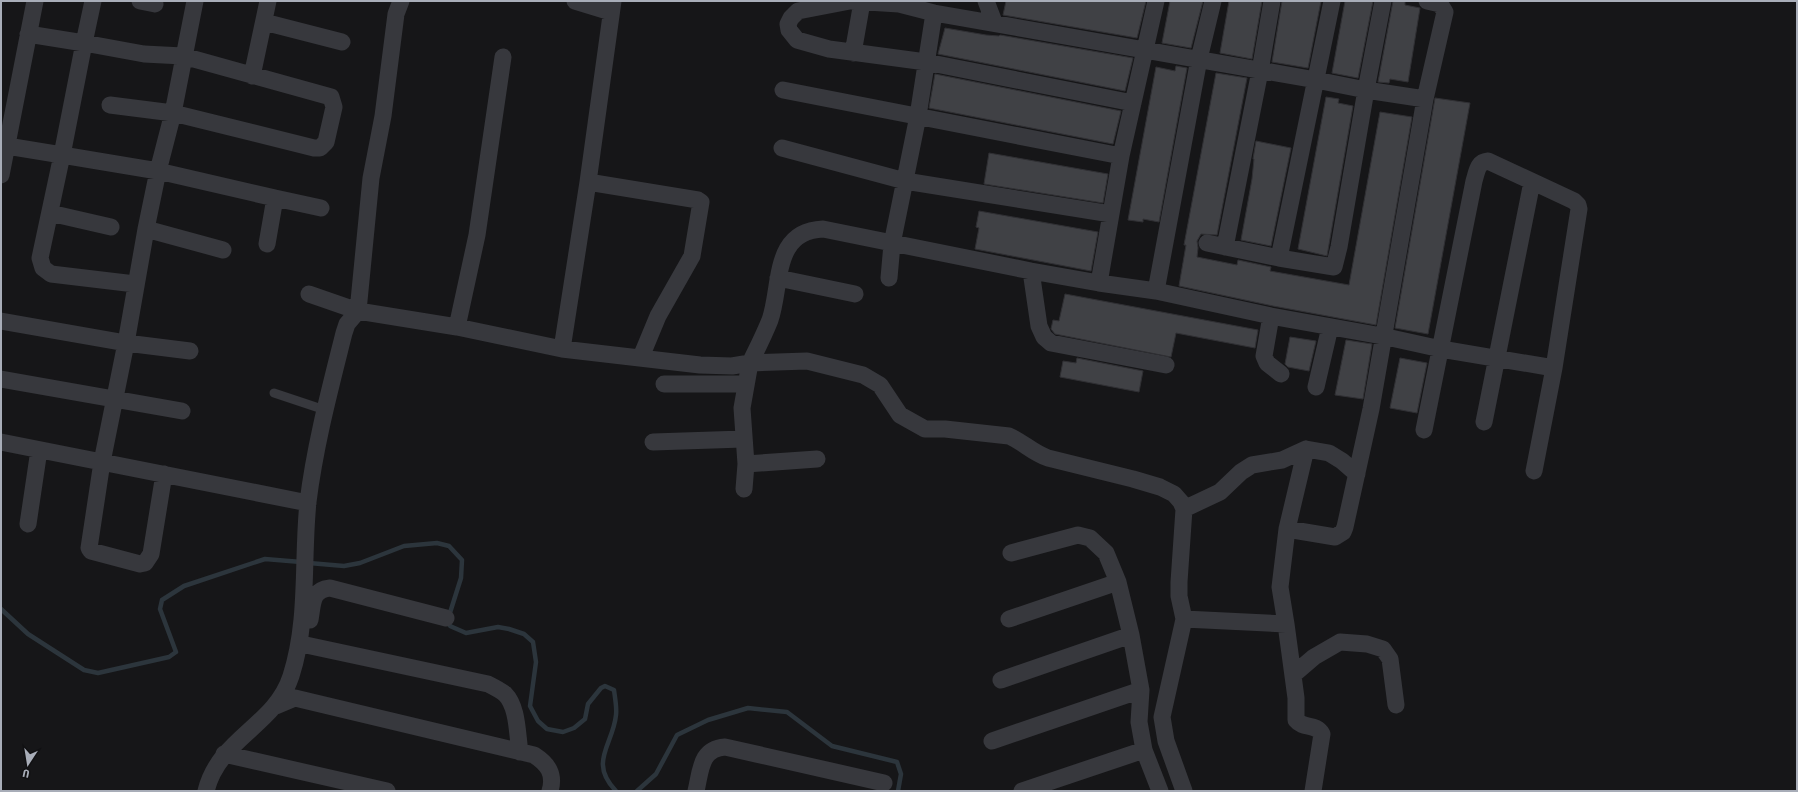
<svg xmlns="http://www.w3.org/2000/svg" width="1798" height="792" font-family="'Fira Sans Condensed',sans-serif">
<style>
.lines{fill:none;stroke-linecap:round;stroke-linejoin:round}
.stream{stroke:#2c353c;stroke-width:4.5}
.building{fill:#404145;stroke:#303034}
.service{stroke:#37383d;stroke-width:9}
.minor{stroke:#37383d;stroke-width:17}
</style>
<rect width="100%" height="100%" fill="#161618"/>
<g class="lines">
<path class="stream" d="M309 563 344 566 360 563 404 546 437 543 449 546 462 560 461 578 448 619 450 626 466 633 498 627 509 629 524 634 533 642 536 662 530 706 538 721 547 729 563 732 574 728 585 719 588 704 601 688 605 686 614 690C615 698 617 708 616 715 613 745 588 762 616 791
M1 609 28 634 84 670 98 673 169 657 176 652 160 609 162 600 184 586 265 559 301 562
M637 791 656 774 677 735 708 720 748 708 787 712 832 746 897 762 901 774 898 791"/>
</g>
<path class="building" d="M1006 1H1146L1137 38 1003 15Z
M1170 1H1203L1191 48 1162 43Z
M1229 1H1262L1252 59 1220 53Z
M1282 1H1321L1308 68 1272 62Z
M1345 1H1373L1358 78 1332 73Z
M1393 1H1405V5L1420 8 1408 82 1390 79 1389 83 1378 82Z
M945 28 986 35 999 36 1000 35 1133 58 1125 91 938 54Z
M1176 66 1187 68 1159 222 1143 219V222L1128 220 1156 67 1175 71Z
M1216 73 1247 78 1217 235 1201 234 1197 241 1198 248 1197 257 1237 265 1238 260 1271 267 1270 271 1349 285 1380 112 1412 117 1376 325 1273 306 1179 286 1186 245H1184Z
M935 74 1121 111 1113 144 929 108Z
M1326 97 1339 99 1338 103 1353 106 1327 256 1298 249Z
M1435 98 1470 103 1428 334 1395 328Z
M1256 141 1291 148 1271 246 1241 240 1252 179 1254 159H1253Z
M989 153 1108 174 1103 203 984 184Z
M979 211 1098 232 1091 271 975 249 979 228 976 227Z
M1065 294 1258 330 1255 348 1176 333 1171 357 1055 334 1051 329 1053 320 1059 321Z
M1290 337 1316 341 1309 371 1288 367 1285 364Z
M1346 340 1372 344 1363 399 1335 395Z
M1077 358 1143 371 1139 392 1060 377 1063 361 1076 363Z
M1400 358 1427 363 1417 413 1390 408Z"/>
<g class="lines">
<path class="service" d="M274 393 325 410"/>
<path class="minor" d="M140 1 155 4
M575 1 611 12
M850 1 798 11 791 18 788 24 789 30 797 40 829 49 926 62 1133 103
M851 1 899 4 934 13 1316 80 1366 90 1425 99
M986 1 994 22
M264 22 342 42
M28 34 84 43 93 1
M853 53 862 2
M252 76 268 1
M783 90 1121 156
M110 105 173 113 314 148H320L326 142 334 107 331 97 183 56 144 54 84 43 62 155 158 171 275 198 267 244
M7 146 62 155 40 258 43 268 51 274 135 284
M782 148 905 181 1111 214
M1 175 35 1
M588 182 698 200 701 202 692 256 658 316 641 357
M275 198 321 208
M50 213 111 227
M146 229 223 250
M1207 243 1279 258 1334 267 1339 247 1366 90 1383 1
M1225 247 1260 71 1272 1
M1279 258 1332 1
M1031 271 1039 326 1044 337 1051 343 1166 365
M778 278 855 294
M889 278 892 244 918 116 934 13
M1099 283 1121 156 1156 1
M1156 291 1199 59 1213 1
M309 294 358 311 371 178 383 116 396 14 401 1
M1271 316 1264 356 1267 363 1281 374
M1 321 126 343 190 351
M457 327 477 235 503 57
M562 349 700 365 732 366 750 363C757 349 764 335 770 320 782 285 772 231 823 229L1031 271 1099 283 1156 291 1271 316 1382 336 1441 349 1554 368
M1 379 182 411
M664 384H745
M1316 387 1330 327
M1484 422 1532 182
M1424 430 1474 181C1477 172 1477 162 1488 161L1574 201 1578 205 1579 209 1554 368 1534 471
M1 442 308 503
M653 442 743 439
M817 459 746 464 742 408 750 363 807 361 863 375 880 385 900 415 925 429H945L1009 436C1023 442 1033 453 1048 458L1133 479 1160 487 1174 494 1181 502 1184 509 1179 582V596L1184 619 1162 717 1166 741 1184 791
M164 474 151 554 145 563 140 564 91 551 89 548 102 462 126 343 146 229 158 171 173 113 195 1
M744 489 746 464
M1184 509 1220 492 1241 472 1252 465 1282 460 1306 449 1329 453 1342 461 1357 474
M28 524 39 450
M1287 529 1335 537 1343 532 1345 527 1371 409 1425 99 1445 12 1440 4 1427 1
M1011 553 1078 535 1090 538 1106 553 1118 582 1131 635 1141 690 1139 722 1144 750 1160 791
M1009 619 1118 582
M1184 619 1286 624 1280 587 1287 529 1306 449
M310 620C313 604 311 590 330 588L446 618
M1286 624 1296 698V720C1303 729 1316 723 1322 734L1313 791
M306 645 488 684C494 687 500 690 505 694 518 707 517 734 520 752
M1293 675 1314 657 1340 642 1367 644 1383 649 1390 659 1396 705
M1001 680 1131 635
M276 706 295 698 534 755C548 764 555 774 550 791
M992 741 1141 690
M224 754 387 791
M206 791C219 738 275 726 291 676 309 620 302 560 308 502 315 445 330 389 344 333L347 324 358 311 457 327 562 349 588 182 613 1
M696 791C701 770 700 749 725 747L884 783
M1022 791 1144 750"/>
</g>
<rect width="1798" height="792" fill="none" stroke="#a8adb8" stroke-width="4"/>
<g transform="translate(28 764) rotate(192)" stroke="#111113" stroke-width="3" paint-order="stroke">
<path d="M0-3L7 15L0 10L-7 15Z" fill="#a8adb8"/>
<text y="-6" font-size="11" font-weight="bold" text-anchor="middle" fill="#a8adb8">U</text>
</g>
</svg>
